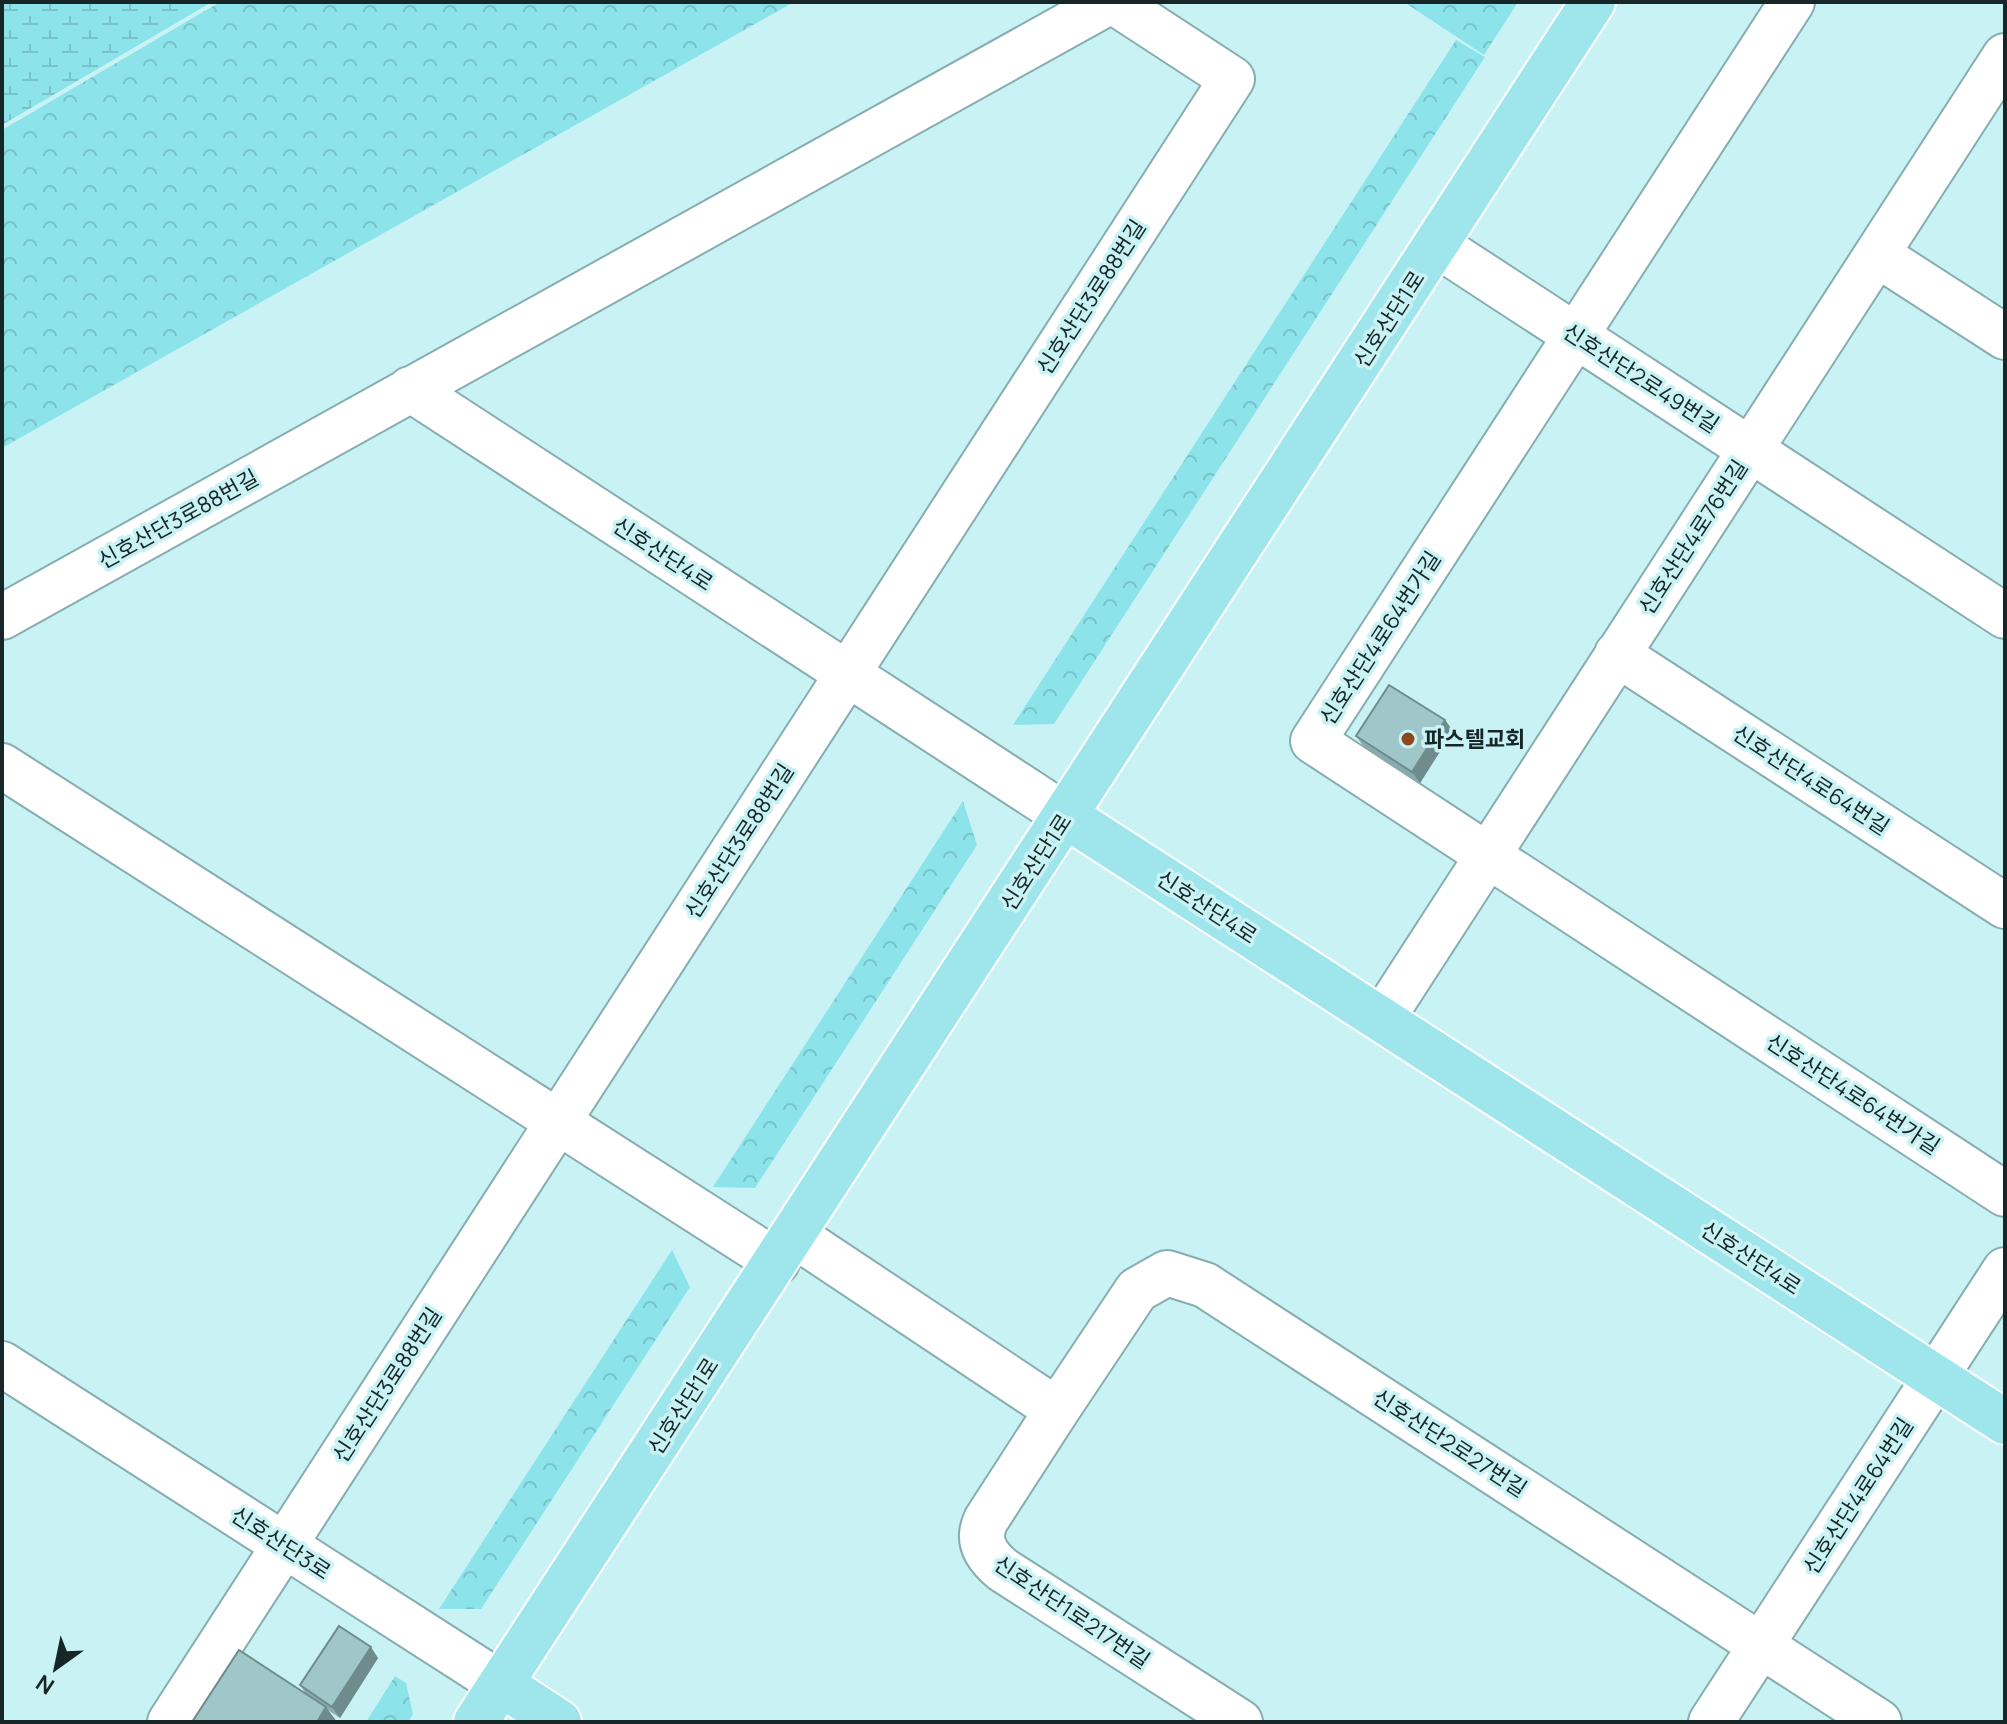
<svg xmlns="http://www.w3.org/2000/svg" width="2007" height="1724" font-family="Manrope,'Noto Sans KR',sans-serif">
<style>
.forest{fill:url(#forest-crowns)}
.wetland{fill:url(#wetland-marsh)}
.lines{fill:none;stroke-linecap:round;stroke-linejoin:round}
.minor-casing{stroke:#86adb0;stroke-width:48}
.major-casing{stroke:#fff;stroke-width:48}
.minor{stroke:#fff;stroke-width:44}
.major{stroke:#9ee6eb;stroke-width:44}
.wall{fill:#89abae}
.shaded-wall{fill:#6f8b8d}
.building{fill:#9fc7ca;stroke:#6f8b8d;stroke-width:2}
.poi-dot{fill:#8d491b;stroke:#c9f2f5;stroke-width:3}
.labels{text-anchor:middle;stroke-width:7;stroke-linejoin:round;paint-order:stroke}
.street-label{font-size:22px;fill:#172627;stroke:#c9f2f5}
.poi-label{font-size:22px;font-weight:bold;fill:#172627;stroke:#c9f2f5;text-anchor:start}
</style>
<defs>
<pattern id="forest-crowns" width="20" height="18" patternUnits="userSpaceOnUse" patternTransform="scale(2)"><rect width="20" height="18" fill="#8ce4ea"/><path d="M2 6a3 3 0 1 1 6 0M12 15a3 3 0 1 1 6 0" fill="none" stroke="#78c3c9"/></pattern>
<pattern id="wetland-marsh" width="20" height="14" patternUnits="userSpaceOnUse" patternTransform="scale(2)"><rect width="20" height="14" fill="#8ce4ea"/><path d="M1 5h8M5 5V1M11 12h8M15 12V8" fill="none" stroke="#78c3c9"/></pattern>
</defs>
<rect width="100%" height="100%" fill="#c9f2f5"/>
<path class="forest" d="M220 2H794L2 448V130Z
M1404 2H1518L1484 55Z
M1456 40 1485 57 1054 724 1013 725Z
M963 801 977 845 755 1188 713 1187Z
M672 1250 690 1287 481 1609H439Z
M395 1676 406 1683 413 1714 408 1722H366Z"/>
<path class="wetland" d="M2 2H212L2 125Z"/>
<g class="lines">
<g class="minor-casing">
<path id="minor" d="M1792 2 1313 741 2005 1194
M1437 245 2005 616
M1878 255 2005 337
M410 389 1066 816
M2 617 1109 2
M1617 654 2005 906
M2 766 777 1262
M1382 1019 2005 56
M794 1235 1057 1410 986 1520C976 1541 986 1556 1003 1570L1240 1722
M2 1364 501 1684
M1057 1410 1137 1290 1167 1273 1205 1285 1879 1722
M170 1722 1232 79 1114 2
M1711 1722 2005 1270"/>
</g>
<g class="major-casing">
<path id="major" d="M1066 816 2005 1422
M501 1684 559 1722
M476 1722 1593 2"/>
</g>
<use href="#minor" class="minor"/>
<use href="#major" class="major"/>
</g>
<path class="wall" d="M1445 720 1453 731 1420 783 1364 747 1356 736Z
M378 1658 340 1718 328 1710 337 1722 306 1694 300 1685Z"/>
<path class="shaded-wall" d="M1445 720 1453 731 1420 783 1412 772Z
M371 1647 378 1658 340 1718 332 1707Z
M326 1707 337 1722H317Z"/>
<path class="building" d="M1389 685 1445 720 1412 772 1356 736Z
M339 1626 371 1647 332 1707 300 1685Z
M239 1650 326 1707 317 1722H192Z"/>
<circle class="poi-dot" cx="1408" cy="739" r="8"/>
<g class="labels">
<g class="street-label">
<text transform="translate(1091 297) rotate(-57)" y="8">신호산단3로88번길</text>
<text transform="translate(1389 319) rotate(-57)" y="8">신호산단1로</text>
<text transform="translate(1641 378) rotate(33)" y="8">신호산단2로49번길</text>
<text transform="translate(178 519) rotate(-29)" y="8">신호산단3로88번길</text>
<text transform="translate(1693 537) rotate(-57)" y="8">신호산단4로76번길</text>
<text transform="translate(663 554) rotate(33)" y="8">신호산단4로</text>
<text transform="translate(1380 638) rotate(-57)" y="8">신호산단4로64번가길</text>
<text transform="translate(1811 780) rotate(33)" y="8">신호산단4로64번길</text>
<text transform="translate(739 841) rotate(-57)" y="8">신호산단3로88번길</text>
<text transform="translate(1036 862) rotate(-57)" y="8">신호산단1로</text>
<text transform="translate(1207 907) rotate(33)" y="8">신호산단4로</text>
<text transform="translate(1853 1094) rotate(33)" y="8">신호산단4로64번가길</text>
<text transform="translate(1751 1258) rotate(33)" y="8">신호산단4로</text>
<text transform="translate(387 1385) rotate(-57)" y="8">신호산단3로88번길</text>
<text transform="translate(683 1406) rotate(-57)" y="8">신호산단1로</text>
<text transform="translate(1450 1443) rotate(33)" y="8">신호산단2로27번길</text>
<text transform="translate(1858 1496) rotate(-57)" y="8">신호산단4로64번길</text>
<text transform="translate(281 1543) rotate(33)" y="8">신호산단3로</text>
<text transform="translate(1072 1612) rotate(34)" y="8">신호산단1로217번길</text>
</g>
<g class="poi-label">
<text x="1424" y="747">파스텔교회</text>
</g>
</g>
<rect width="2007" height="1724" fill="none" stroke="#172627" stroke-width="8"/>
<g transform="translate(56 1668) rotate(213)" stroke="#c9f2f5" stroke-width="6" paint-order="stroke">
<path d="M0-6L14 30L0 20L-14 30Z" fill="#172627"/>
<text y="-12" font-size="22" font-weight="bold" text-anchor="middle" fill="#172627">N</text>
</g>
</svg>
